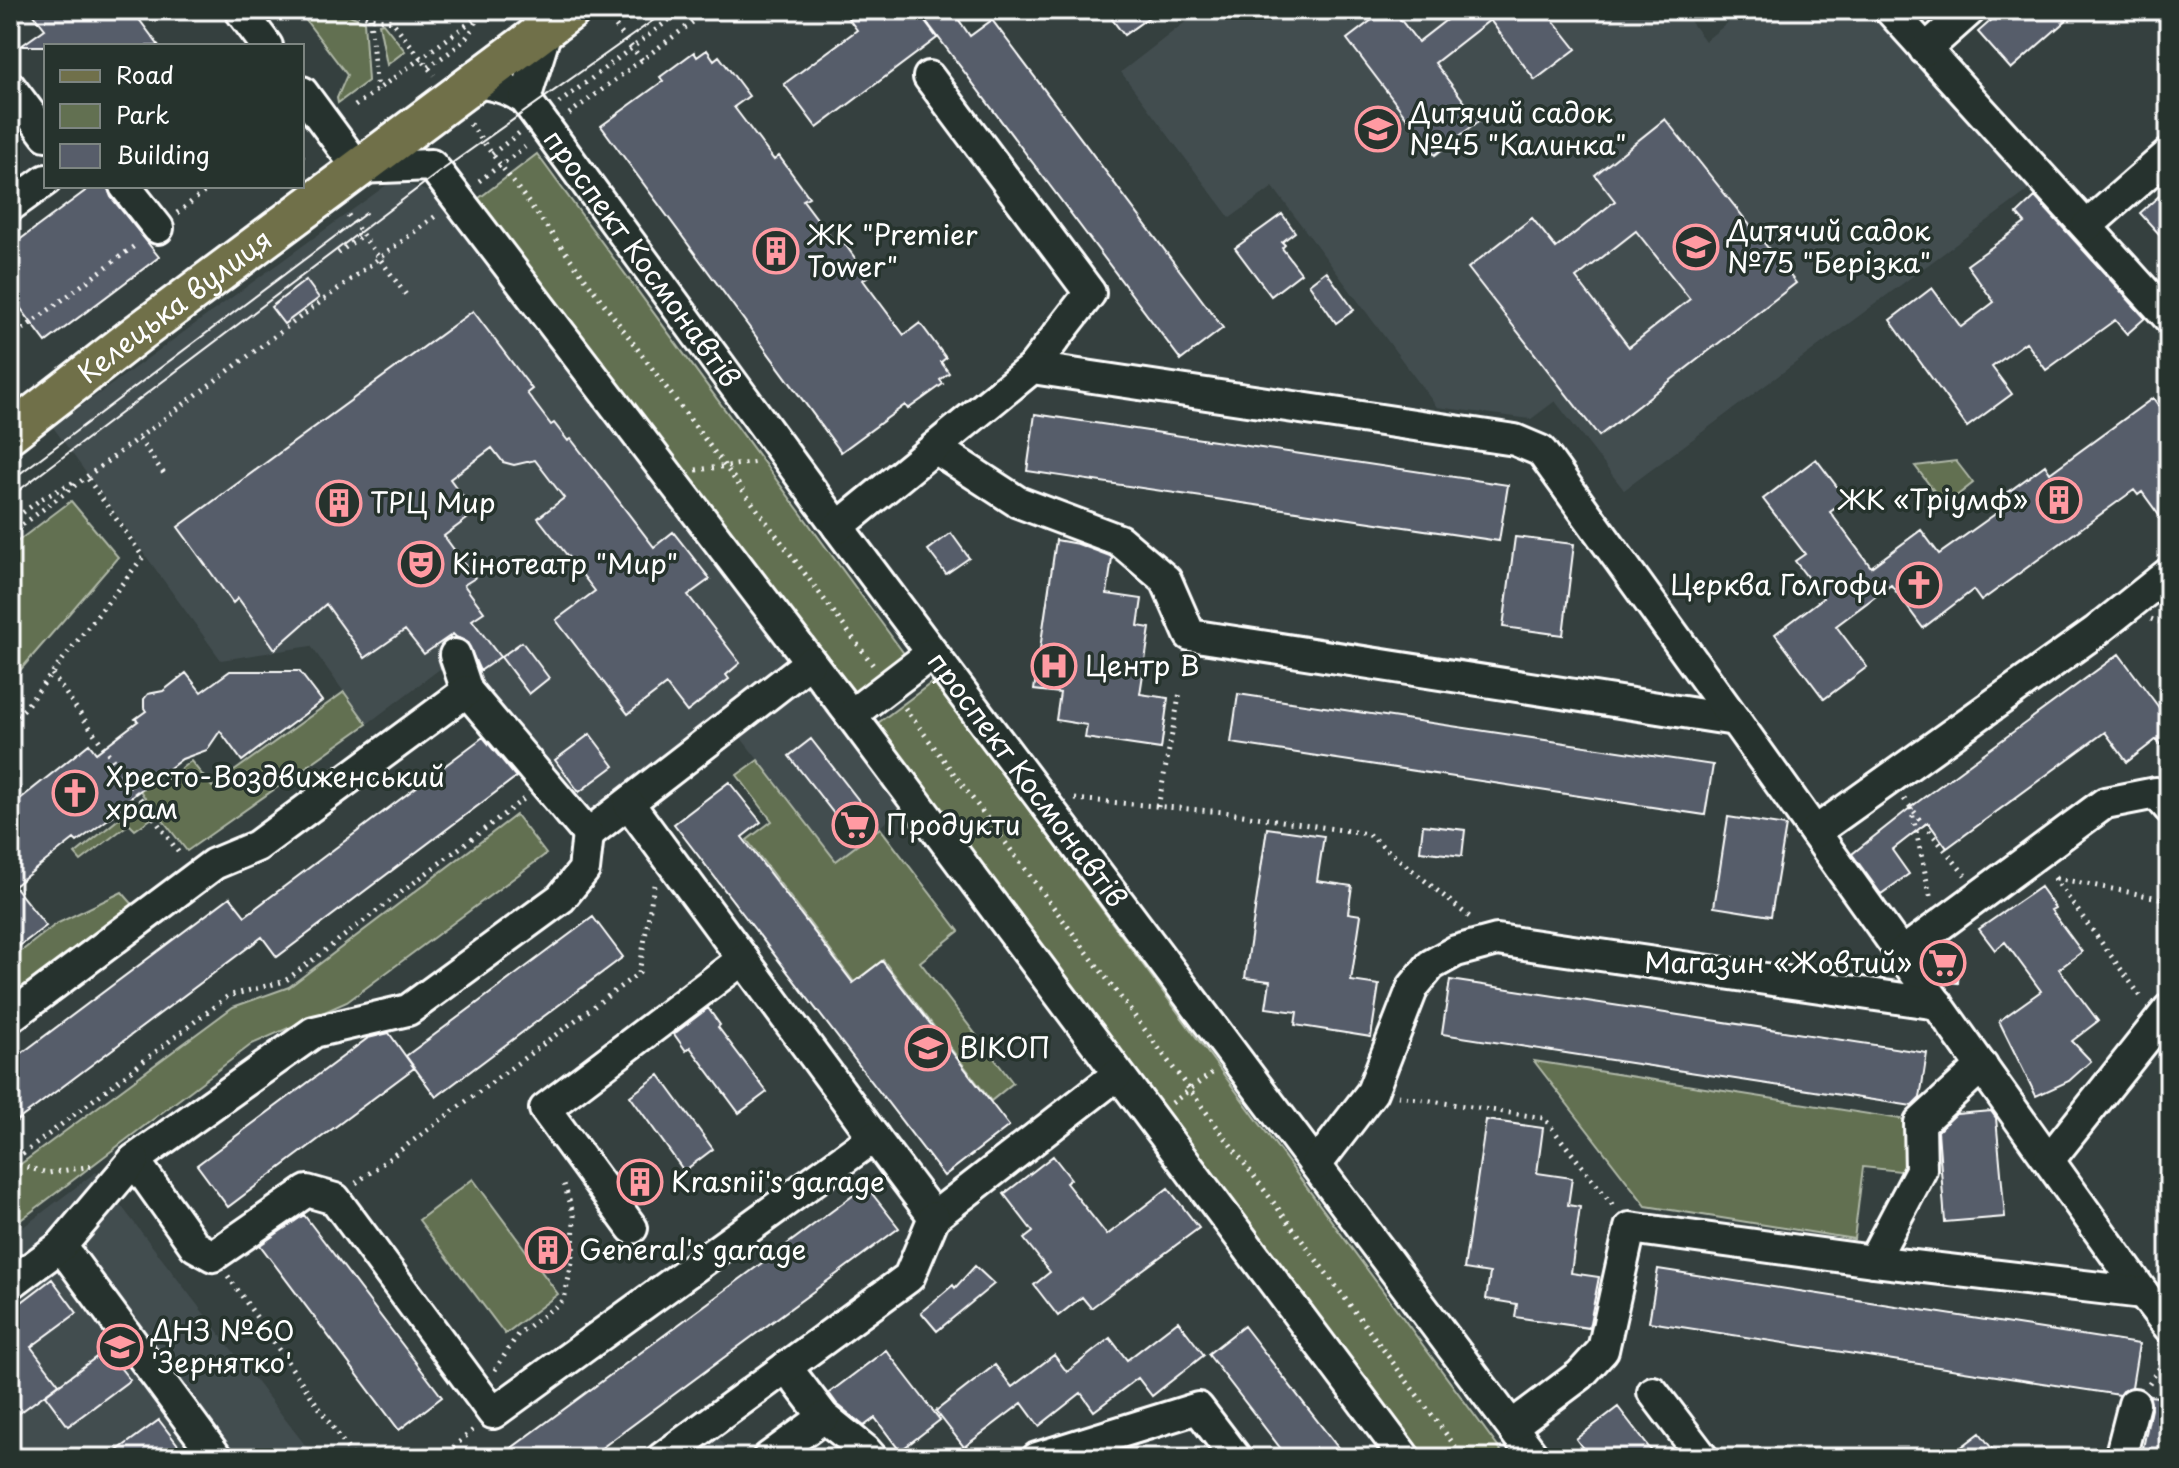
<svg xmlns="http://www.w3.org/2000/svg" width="2179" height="1468" font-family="'Playpen Sans',sans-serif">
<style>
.built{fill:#434d50}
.green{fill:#627051;stroke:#b0b8a8;stroke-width:2}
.building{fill:#575d6a;stroke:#fff;stroke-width:2;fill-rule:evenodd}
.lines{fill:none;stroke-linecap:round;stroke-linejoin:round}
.minor-casing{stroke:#fff;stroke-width:36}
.major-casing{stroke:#fff;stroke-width:44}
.path{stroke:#fff;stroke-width:5;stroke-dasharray:2 6;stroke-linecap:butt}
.minor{stroke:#26332d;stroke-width:30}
.major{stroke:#70704a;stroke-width:38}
.tram{stroke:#fff;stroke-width:2}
.labels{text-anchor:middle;stroke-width:7;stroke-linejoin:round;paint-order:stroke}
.poi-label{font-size:28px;fill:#fff;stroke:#26332d;text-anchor:start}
.street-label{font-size:28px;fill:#fff;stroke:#26332d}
</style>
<rect width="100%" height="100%" fill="#35403f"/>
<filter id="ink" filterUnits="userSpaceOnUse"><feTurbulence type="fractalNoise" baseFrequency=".0125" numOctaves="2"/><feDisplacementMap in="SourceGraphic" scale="16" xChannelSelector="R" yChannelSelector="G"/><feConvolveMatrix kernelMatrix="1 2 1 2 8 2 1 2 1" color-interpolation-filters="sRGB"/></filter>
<g filter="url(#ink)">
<path class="built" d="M1201 10H1682L1705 41 1744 10H1874L2033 187 1624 490 1555 401 1531 419 1437 407 1273 187 1230 218 1121 72Z
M399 181 429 192 454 219 906 806 837 861 724 716 597 816 579 809 453 659 367 724 311 646 221 660 53 427 388 184Z
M96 1172 109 1190 315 1458H10V1237Z
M716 1434 734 1458H683Z"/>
<path class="green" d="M256 10H337L364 21 368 81 338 103 337 98 347 75 301 14 273 18Z
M383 23 405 51 387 65 379 24Z
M537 154 908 659 853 702 478 199Z
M1956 461 1973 483 1945 505 1915 466Z
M71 501 118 557 10 682V547Z
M934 681 1506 1458H1419L874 726Z
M344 692 367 724 187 851 158 814 135 830 129 824 81 861 75 854 145 798 139 789 153 776 160 784 191 761 212 787Z
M758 760 836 861 880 828 959 931 920 962 1013 1083 991 1101 883 960 854 982 747 840 772 821 737 775Z
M516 815 546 854 347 1002 252 1044 10 1228V1172L233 1007 289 987Z
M122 892 136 908 10 1001V960L56 924Z
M1534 1061 1907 1120 1909 1172 1863 1167 1854 1239 1646 1206Z
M473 1179 558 1294 505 1334 419 1220Z"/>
<path class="building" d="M30 10H132L159 46H21L45 29Z
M842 10H916L937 38 817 128 784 84 857 30Z
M942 10H952L970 36 992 20 1223 328 1181 360 926 21Z
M1105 10H1159L1124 35Z
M1385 10H1393L1418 42 1459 10H1545L1576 49 1535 80 1490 20 1435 63 1479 121 1435 155 1347 39Z
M2003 10H2078L2011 69 1978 32Z
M707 50 714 60 719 56 749 96 734 107 774 160 779 156 809 197 803 200 833 240 839 236 868 276 863 280 904 335 920 323 946 358 941 362 949 373 940 380 943 384 908 409 905 405 841 452 601 126 663 81 660 77 694 52 697 57Z
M1665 119 1796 283 1599 436 1468 268 1532 218 1556 248 1615 201 1595 175ZM1636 231 1690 299 1629 347 1576 278Z
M92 186H107L111 197 159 257 46 342 10 294V247Z
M2169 187V245L2140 213Z
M2035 197 2145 318 2127 334 2115 320 2046 370 2026 342 1992 367 2012 394 1967 427 1890 320 1932 288 1961 327 1994 302 1967 265 2025 223 2017 214Z
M1282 214 1295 232 1282 242 1285 245 1282 248 1301 273 1271 296 1235 248Z
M1326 271 1354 310 1336 323 1309 284Z
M306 280 319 298 284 324 271 307Z
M473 311 532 389 527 393 551 425 554 423 568 441 571 439 654 547 673 532 710 579 688 595 740 663 726 675 729 679 687 712 666 685 628 714 556 620 595 591 538 518 564 498 535 460 514 465 503 462 492 448 450 479 475 513 444 536 475 578 464 585 484 612 472 620 500 657 480 671 467 642 456 637 453 634 424 654 405 630 365 658 326 604 275 649 238 598 233 603 178 527Z
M2153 398 2169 420V529L2142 492 2138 495 2134 490 1981 601 1973 590 1923 628 1891 585 1836 626 1867 667 1824 699 1775 634 1823 598 1795 561 1805 554 1763 499 1816 459 1847 500 1830 512 1871 567 1921 530 1939 554 1998 512 1992 504 2045 465 2050 473Z
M1035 414 1508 485 1499 541 1027 471Z
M951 533 969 558 946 574 928 550Z
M1515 537 1574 544 1563 635 1503 627Z
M1056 540 1078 544 1110 556 1112 558 1107 594 1142 599 1138 626 1150 628 1140 694 1168 698 1161 749 1085 738 1087 725 1056 720 1060 693 1034 690Z
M522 642 549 678 529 694 501 657Z
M2119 654 2169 721V756L2157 739 2127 762 2105 732 1947 848 1928 822 1892 850 1909 874 1881 894 1852 854 1915 804Z
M230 671H299L322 701 242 761 220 731 207 750 182 759 130 798 133 801 77 842 74 839 14 886 46 926 10 953V807L89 744 96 753 138 721 135 719 146 711 144 708V699L148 694 163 691 186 673 201 692Z
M1238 694 1713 765 1705 815 1231 743Z
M590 734 614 766 579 792 555 760Z
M483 737 516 777 277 957 262 937 10 1126V1062L230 897 245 916Z
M811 739 878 825 856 842 789 756Z
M729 782 761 822 742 837 853 983 882 961 1009 1126 944 1176 674 824Z
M1728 817 1786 826 1771 916 1714 907Z
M1423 825 1465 830 1462 856 1420 851Z
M1267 828 1324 836 1317 881 1352 886 1348 913 1361 915 1351 981 1379 985 1371 1037 1295 1025 1297 1012 1266 1008 1270 981 1245 978Z
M2040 887 2055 908 2051 910 2082 952 2059 969 2098 1021 2072 1041 2091 1061 2069 1081 2036 1096 1999 1021 2041 991 2005 942 1995 950 1979 929Z
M593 917 623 957 436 1097 406 1056Z
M1930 954 1960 958 1958 983 1943 981 1926 958Z
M1450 980 1927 1053 1920 1098 1912 1106 1442 1034Z
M708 1008 720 1025 718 1027 767 1092 739 1113 690 1047 686 1051 674 1034Z
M389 1033 414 1068 228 1207 197 1165 368 1038Z
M659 1075 713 1149 684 1171 630 1096Z
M1991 1111 1996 1118 2005 1217 1945 1222 1938 1131 1956 1114Z
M1486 1120 1543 1128 1537 1173 1572 1178 1568 1205 1580 1207 1571 1273 1599 1277 1589 1328 1515 1317 1517 1304 1486 1299 1490 1273 1464 1269Z
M1053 1156 1071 1179 1066 1183 1107 1235 1168 1188 1199 1228 1091 1308 1082 1297 1058 1316 1034 1285 1050 1272 1024 1239 1033 1232 1004 1194Z
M866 1186 899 1228 588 1458H498Z
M304 1215 442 1397 399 1430 260 1245Z
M975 1266 994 1284 937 1331 921 1312 953 1285 955 1288Z
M1658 1269 2139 1344 2132 1387 2122 1391 2119 1395 1649 1322Z
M52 1279 77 1313 31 1347 59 1384 10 1420V1311Z
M1178 1321 1204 1355 1152 1396 1138 1378 1094 1411 1081 1393 1039 1426 1022 1403 964 1447 936 1411 995 1365 1012 1387 1054 1355 1067 1372 1110 1338 1127 1360Z
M1244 1326 1346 1458H1288L1208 1354Z
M106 1350 130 1380 68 1426 45 1395Z
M886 1350 940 1420 900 1451 875 1418 864 1426 837 1404 829 1393Z
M2149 1396 2169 1398V1458H2141L2151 1409Z
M1618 1407 1657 1458H1590L1576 1439Z
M159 1420 188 1458H107Z
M1980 1433 1999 1458H1947Z"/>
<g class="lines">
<g class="minor-casing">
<g id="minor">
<path d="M240 10 267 46"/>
<path d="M1890 10 2169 318"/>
<path d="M1925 50 1970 10"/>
<path d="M929 77 1090 293 1032 368"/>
<path id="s1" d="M474 82C494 84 508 88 525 99L838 527 1535 1458"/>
<path d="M10 87 46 135"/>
<path d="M302 92 358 168 431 165 438 173 851 715 1405 1458"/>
<path d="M525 99 547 28 534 10"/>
<path d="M125 186 158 228"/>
<path d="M10 206 46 180"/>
<path d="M2087 226 2169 154"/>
<path d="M935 448 1018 502 1119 540 1166 580 1190 635 1735 720"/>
<path d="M838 527 1032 368 1515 440 1541 451 1735 720 2143 1293 2169 1327"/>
<path d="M455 655 467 691 588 834 810 662"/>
<path d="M851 715 932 653"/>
<path d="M629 804 874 1137"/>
<path d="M1815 832 2095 632 2169 573"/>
<path d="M588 834 584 870 561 898 408 1010 314 1032 134 1160 195 1246 213 1256 307 1191 335 1199 493 1413 874 1137 934 1217 1118 1074"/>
<path d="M1902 953 2105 803 2156 793 2169 808"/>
<path d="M10 1017 214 864 257 846 467 691"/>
<path d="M2049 1160 2169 1009"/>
<path d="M1316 1165 1372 1092 1413 987 1431 965 1456 951 1497 940 1938 1004"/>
<path d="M632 1228 545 1109 743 959"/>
<path d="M61 1246 217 1458"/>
<path d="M1873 1261 1921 1170 1920 1123 1982 1066"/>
<path d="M10 1284 61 1246 134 1160"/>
<path d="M786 1367 824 1417 865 1450 872 1458"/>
<path d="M1653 1392 1703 1458"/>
<path d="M1512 1426 1580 1375 1603 1350 1630 1228 1873 1261 2143 1293"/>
<path d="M662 1458 909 1277 934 1217"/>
<path d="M768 1458 824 1417"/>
<path d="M1037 1458 1198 1408 1236 1458"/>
<path d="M2120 1458 2134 1404"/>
</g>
</g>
<g class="major-casing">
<g id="major">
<path id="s2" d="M10 433 137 334 571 10"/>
</g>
</g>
<path class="path" d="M350 10 370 18 392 21 434 75
M369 10 377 90
M460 10 478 16
M606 14 642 60
M611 19 624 10
M428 67C449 52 477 38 478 10
M559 103 682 10
M355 106 487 10
M569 114 709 10
M470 124 873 665
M492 154 519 133
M302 156 306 161
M479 181 525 147
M177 213 212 186
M348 215 409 299
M338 253 362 235
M10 339 137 244
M139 439 167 478
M696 470 758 462
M10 522 41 499 74 482
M10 534 437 215
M2151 619 2169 626
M52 674 181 856
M905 708 1464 1458
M10 720 24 709 143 557 86 476
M10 775 20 789
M1075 799 1223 812 1368 834 1472 919
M1904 799 1965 875
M1158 807 1180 692
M1911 808 1931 900
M2054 878 2142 998
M2056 878 2169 900
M1398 1096 1544 1118 1615 1208
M1172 1103 1212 1073
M11 1163 48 1173 93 1166
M10 1164 228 996 285 981 525 798
M356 1183 639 973 654 885
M228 1276 354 1458
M495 1370 518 1334 564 1300 573 1258 574 1216 564 1184
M2149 1383 2169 1354
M441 1458 473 1430"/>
<use href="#minor" class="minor"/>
<use href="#major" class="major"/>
<path class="tram" d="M10 481 366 213
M10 497 438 173 668 10"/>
</g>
</g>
<defs>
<g id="school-ring" transform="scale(2.3)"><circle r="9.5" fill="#26332d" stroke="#ff9aa2" stroke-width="1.5"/><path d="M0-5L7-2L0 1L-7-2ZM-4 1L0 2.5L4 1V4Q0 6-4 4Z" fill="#ff9aa2"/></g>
<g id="building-ring" transform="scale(2.3)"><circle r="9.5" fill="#26332d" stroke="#ff9aa2" stroke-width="1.5"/><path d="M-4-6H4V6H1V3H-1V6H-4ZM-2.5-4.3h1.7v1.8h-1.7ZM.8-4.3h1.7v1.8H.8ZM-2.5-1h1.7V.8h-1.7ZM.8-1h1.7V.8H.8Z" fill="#ff9aa2"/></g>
<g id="theatre-ring" transform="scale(2.3)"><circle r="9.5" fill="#26332d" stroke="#ff9aa2" stroke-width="1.5"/><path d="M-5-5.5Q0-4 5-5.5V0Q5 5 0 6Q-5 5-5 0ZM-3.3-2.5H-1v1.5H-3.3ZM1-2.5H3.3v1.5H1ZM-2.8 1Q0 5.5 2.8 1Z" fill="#ff9aa2"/></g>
<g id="church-ring" transform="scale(2.3)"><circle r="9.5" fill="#26332d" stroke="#ff9aa2" stroke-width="1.5"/><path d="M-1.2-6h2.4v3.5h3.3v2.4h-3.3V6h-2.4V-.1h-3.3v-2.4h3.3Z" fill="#ff9aa2"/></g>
<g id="hospital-ring" transform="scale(2.3)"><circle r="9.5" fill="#26332d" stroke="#ff9aa2" stroke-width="1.5"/><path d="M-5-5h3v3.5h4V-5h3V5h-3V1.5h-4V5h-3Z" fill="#ff9aa2"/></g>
<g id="supermarket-ring" transform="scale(2.3)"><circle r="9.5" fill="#26332d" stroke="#ff9aa2" stroke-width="1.5"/><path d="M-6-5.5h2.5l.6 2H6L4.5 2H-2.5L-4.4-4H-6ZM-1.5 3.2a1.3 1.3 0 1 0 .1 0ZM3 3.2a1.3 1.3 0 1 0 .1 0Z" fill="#ff9aa2"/></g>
<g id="university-ring" transform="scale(2.3)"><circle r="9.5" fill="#26332d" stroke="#ff9aa2" stroke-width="1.5"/><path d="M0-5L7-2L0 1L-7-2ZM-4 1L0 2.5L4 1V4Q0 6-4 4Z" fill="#ff9aa2"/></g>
</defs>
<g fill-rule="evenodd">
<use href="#school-ring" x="1378" y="129"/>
<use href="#school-ring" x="1696" y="247"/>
<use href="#building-ring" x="776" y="251"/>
<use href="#building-ring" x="2059" y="500"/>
<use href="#building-ring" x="339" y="503"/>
<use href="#theatre-ring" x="421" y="564"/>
<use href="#church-ring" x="1919" y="585"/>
<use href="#hospital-ring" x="1054" y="666"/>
<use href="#church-ring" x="75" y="793"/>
<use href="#supermarket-ring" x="855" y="825"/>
<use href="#supermarket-ring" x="1943" y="963"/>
<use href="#university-ring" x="928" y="1048"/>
<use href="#building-ring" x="640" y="1182"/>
<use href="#building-ring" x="548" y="1250"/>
<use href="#school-ring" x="120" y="1347"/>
</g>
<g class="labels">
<g class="poi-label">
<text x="1409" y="123">Дитячий садок<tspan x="1409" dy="32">№45 "Калинка"</tspan></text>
<text x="1727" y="241">Дитячий садок<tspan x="1727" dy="32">№75 "Берізка"</tspan></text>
<text x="807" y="245">ЖК "Premier<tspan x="807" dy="32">Tower"</tspan></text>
<text x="2028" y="510" text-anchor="end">ЖК «Тріумф»</text>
<text x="370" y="513">ТРЦ Мир</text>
<text x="452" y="574">Кінотеатр "Мир"</text>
<text x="1888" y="595" text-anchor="end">Церква Голгофи</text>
<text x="1085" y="676">Центр В</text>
<text x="106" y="787">Хресто-Воздвиженський<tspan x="106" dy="32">храм</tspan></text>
<text x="886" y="835">Продукти</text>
<text x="1912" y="973" text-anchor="end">Магазин «Жовтий»</text>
<text x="959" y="1058">ВІКОП</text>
<text x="671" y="1192">Krasnii's garage</text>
<text x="579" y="1260">General's garage</text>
<text x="151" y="1341">ДНЗ №60<tspan x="151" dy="32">'Зернятко'</tspan></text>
</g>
<g class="street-label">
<text dy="10" stroke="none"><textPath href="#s1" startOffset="252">проспект Космонавтів</textPath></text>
<text dy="10" stroke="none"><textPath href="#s2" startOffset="208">Келецька вулиця</textPath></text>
<text dy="10" stroke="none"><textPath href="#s1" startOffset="900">проспект Космонавтів</textPath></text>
</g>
</g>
<rect width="2179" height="1468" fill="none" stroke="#26332d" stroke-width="40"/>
<rect x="20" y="20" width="2139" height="1428" fill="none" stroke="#fff" stroke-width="3" filter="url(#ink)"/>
<rect x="44" y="44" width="260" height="144" fill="#26332d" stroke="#7d8581" stroke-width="2"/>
<rect x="60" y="70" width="40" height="12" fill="#70704a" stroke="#7d8581" stroke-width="2"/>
<text x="116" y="84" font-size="24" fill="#ffffff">Road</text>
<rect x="60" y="104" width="40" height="24" fill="#627051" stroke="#7d8581" stroke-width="2"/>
<text x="116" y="124" font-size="24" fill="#ffffff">Park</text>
<rect x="60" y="144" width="40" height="24" fill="#575d6a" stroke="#7d8581" stroke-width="2"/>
<text x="116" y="164" font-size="24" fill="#ffffff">Building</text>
</svg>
